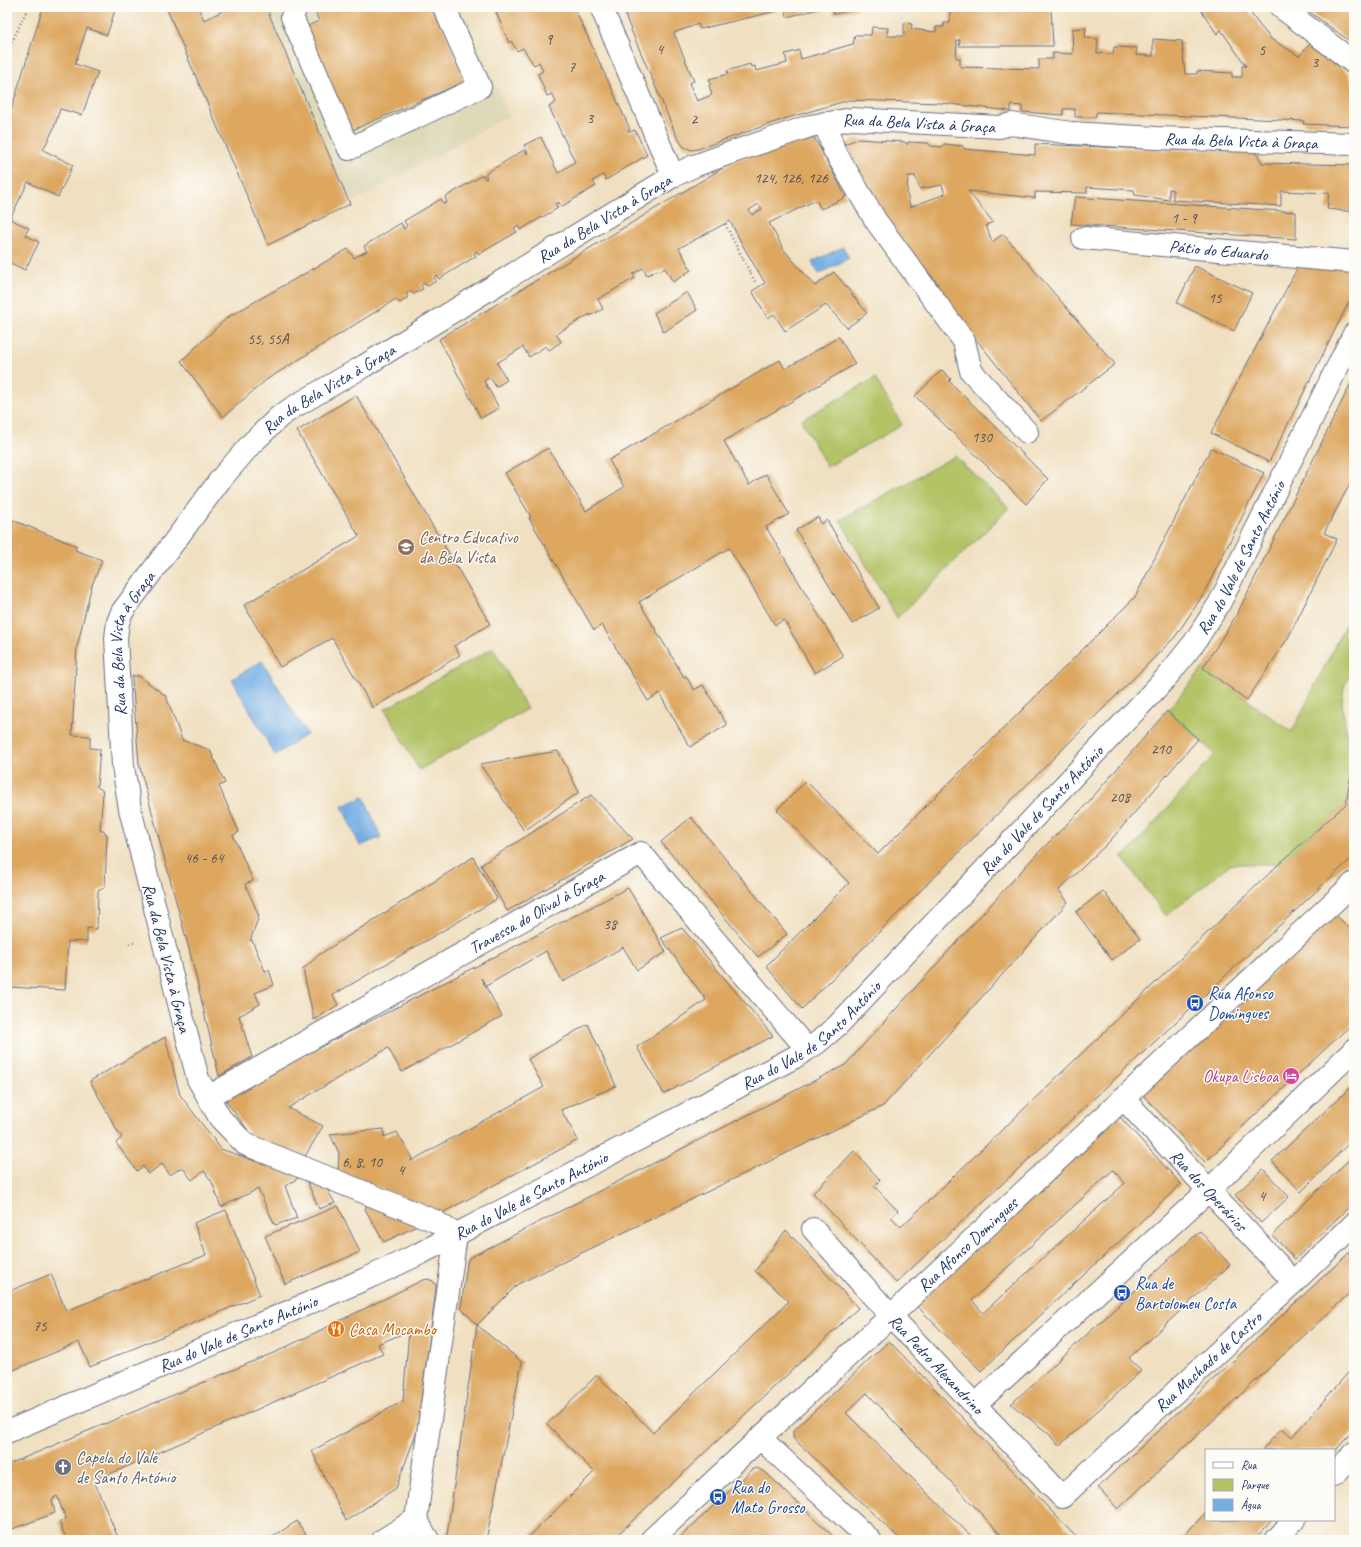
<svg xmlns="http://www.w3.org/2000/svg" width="1361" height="1547" font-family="Caveat,sans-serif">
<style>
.built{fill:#ded9b8}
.green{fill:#b3c365;stroke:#677962}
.water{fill:#73aee4;stroke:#476ea1}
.building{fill:#dda760;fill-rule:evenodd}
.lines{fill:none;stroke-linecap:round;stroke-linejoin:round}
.minor-casing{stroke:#666d81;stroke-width:24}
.path{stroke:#666d81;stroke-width:2.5;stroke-dasharray:1 3;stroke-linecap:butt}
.minor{stroke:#fff;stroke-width:22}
.labels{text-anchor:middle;stroke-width:3;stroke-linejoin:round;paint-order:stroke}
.number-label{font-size:15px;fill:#4c4d5e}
.street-label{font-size:17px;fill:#1b2f5e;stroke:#fdfcf7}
.education-label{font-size:17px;fill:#785e54;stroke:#fdfcf7;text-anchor:start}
.transit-label{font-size:17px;fill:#164399;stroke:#fdfcf7;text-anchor:start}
.hotel-label{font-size:17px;fill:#b23c85;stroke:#fdfcf7;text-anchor:end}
.food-label{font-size:17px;fill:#c56008;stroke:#fdfcf7;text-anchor:start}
.worship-label{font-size:17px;fill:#5b616d;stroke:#fdfcf7;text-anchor:start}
</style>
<rect width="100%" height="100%" fill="#fdfcf7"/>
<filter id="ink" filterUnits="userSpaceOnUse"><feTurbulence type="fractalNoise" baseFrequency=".025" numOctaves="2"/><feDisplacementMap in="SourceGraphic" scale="8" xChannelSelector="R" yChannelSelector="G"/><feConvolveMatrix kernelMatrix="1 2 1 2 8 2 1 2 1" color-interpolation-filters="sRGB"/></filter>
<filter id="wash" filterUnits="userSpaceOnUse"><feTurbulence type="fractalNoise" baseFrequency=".012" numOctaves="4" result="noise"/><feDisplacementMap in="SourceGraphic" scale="16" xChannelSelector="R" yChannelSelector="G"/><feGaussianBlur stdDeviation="0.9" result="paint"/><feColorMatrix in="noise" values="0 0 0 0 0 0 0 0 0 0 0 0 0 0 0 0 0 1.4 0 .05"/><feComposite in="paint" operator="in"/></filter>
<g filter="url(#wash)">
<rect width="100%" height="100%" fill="#f0e0c1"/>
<path class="built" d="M164 7H460L509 115 350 204 267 246Z"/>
<path class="green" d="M875 378 902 425 827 467 801 420Z
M955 456 1009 508 897 618 840 520Z
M1349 617 1354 618V665L1344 687 1342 702 1352 771 1346 804 1279 864H1231L1166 916 1121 856 1126 855 1215 754 1167 711 1203 668 1292 732Z
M493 648 527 709 419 770 385 709Z"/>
<path class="water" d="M843 247 849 258 819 274 812 262Z
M262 661 307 734 275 755 232 679Z
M364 797 381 837 360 846 342 806Z"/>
<g id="blocks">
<path class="building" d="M43 7H116L107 35 87 28 75 64 98 72 82 115 60 109 54 128 43 150 73 165 58 197 28 182 10 219 29 228 25 235 39 242 25 270 10 263 7 270V117L12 107Z
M166 7H198L204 20 231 7H266L350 204 268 245Z
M313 7H434L466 81 348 132 303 28 319 21Z
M494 7H574L630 129 628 130 629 132 635 130 647 155 606 180 603 175 593 181 596 186 561 207 559 202 555 204 558 208 520 230 518 226 514 228 517 232 479 254 476 251 474 253 476 256 439 279 436 275 434 277 436 281 428 286 423 283 421 285 423 289 414 294 410 291 406 294 408 297 400 303 396 299 266 380 223 417 181 361 228 317 348 249 354 258 367 251 364 246 401 223 404 229 407 226 404 221 441 199 444 204 447 202 445 197 483 175 485 179 487 178 485 174 524 150 527 154 528 153 524 145 541 137 558 173 575 162 549 107 556 102 552 94 547 96 538 74 543 71 539 62 534 65 523 48 517 51 511 41 509 43Z
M625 7H827L787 17 785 9 700 29 698 24 674 33 694 81 689 83 697 101 712 95 709 85 711 84 709 79 728 74 727 71 750 64 751 67 755 66 756 71 787 63 785 54 797 51 799 50 801 59 853 44 855 35H871L872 27 888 28 887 36H904V23L912 24 911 29 936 32V27H944V23H950V9H1051L1053 46H959L960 40H957L956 58H960V67L1039 69V59H1053V53L1073 54 1072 29 1086 28 1085 38 1098 39 1097 53 1113 54 1114 47 1137 48 1136 55 1153 56V39L1182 41 1185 74H1197V71L1232 73V77H1242V66H1246L1221 30 1217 34 1199 7H1246L1260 26 1271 39 1299 56 1310 44 1349 74 1354 88V126L1303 124 1304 121 1097 112 1095 117H1075V109H1063V115L1022 112V106L1011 105V111L941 103 849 100 784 119 698 149 692 150 684 147 677 137 626 18Z
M832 7H859V9L834 14Z
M1303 7H1354V44L1315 16Z
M814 137 846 197 821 209 816 200 769 223 784 250 815 286 834 272 867 313 847 328 826 305 785 331 774 314 768 318 752 291 765 283 743 246 730 221 679 248 691 270 673 282 665 268 659 271 658 270 647 275 643 268 633 274 635 278 598 299 603 309 590 316V314L556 334 561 342 549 350 546 346 529 357 523 347 497 363 507 380 496 387 490 377 484 381 499 408 481 418 439 339 736 160ZM759 204 762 209 752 215 749 210Z
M858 139 905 142 906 144H908V142L928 143 931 146 942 147 944 144 963 146 964 149 1035 155V144L1173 150H1248L1255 153 1258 156 1262 163 1354 165V212L1327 209 1329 193 1281 191V206L1173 200V190L1169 189V200L1135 195 1134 190 1087 187V193L1035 192V198L968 191 993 222 986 225 992 242 1003 234 1115 364 1041 421 935 287 938 284 883 218 844 144ZM908 176H915L920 189 942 185 945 194 910 207 907 193Z
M1075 197 1296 212V239L1071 224Z
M1301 261 1354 269V292L1269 462 1211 433Z
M1195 266 1252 293 1234 331 1177 303Z
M687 292 697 310 664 332 654 313Z
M839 337 855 364 724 441 749 485 766 474 789 514 766 527 843 656 815 673 784 620 775 625 729 548 639 602 684 677 686 676 694 690 703 685 727 725 690 747 659 693 648 701 602 625 594 630 529 518 531 517 505 473 548 448 586 511 624 487 609 460 780 360 785 369Z
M942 370 951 379 949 381 1048 479 1026 504 915 396Z
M1354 377V476L1324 533 1337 539 1288 638 1247 700 1203 668 1237 614Z
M356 395 490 624 454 646 460 655 373 708 332 638 280 667 244 605 359 536 297 431Z
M1211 448 1264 473 1203 595 1175 637 802 1009 766 966 849 883 777 810 806 781 878 854 1135 597Z
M818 517 821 524 827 520 879 608 852 624 796 530Z
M7 518 77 546 75 550 102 560 91 588 77 647 72 735 90 736V748L100 749 97 787 102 790 103 793 100 830 105 832 107 835 105 887 98 891 97 929 87 928V942L68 941 65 990 7 987Z
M132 676H139L166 696 182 740 210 750 225 783 219 786 239 832 233 835 253 881 245 884 259 916 250 941 252 940 265 971 269 970 274 985 255 993 260 1004 239 1016 252 1057 219 1076 193 964 139 764Z
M1167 711 1198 739 1110 841 1059 890 1068 902 883 1106 518 1284 477 1325 522 1362 486 1540H448L447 1535 477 1325 461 1308 467 1263 469 1258 845 1065 1034 857 1084 807Z
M558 751 579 792 524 831 480 764Z
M1353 763 1354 856 896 1283 813 1193 854 1151 880 1180 874 1186 898 1211 891 1217 901 1227 1279 864 1346 804Z
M591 795 633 839 507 911 481 865Z
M691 817 787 934 758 957 661 842Z
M473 857 497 899 333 995 338 1005 314 1020 303 969 320 954Z
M628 888 666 952 637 970 623 947 563 982 546 951 486 986 481 978 502 1016 402 1072 388 1048 288 1108 323 1126 304 1158 253 1137 223 1097Z
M1103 891 1140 939 1112 960 1076 912Z
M1335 915 1354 932V1022L1205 1162 1142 1094Z
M682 928 773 1036 664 1094 637 1047 706 1000 661 938Z
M588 1024 616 1086 561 1110 578 1140 442 1213 338 1171 339 1153 330 1134 384 1129V1137L397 1132 412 1158 411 1161 544 1087 528 1059Z
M165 1037 180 1095 221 1149 300 1177 285 1186 297 1218 275 1225 258 1189 221 1207 212 1182 204 1171 192 1180 182 1167 170 1175 162 1164 148 1174 143 1166 137 1171 116 1143 122 1137 118 1132 90 1081Z
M1354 1084V1138L1301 1192 1272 1161Z
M1119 1116 1181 1184 981 1371 916 1305ZM1113 1170 1125 1183 983 1313 972 1300Z
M1354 1155V1202L1295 1259 1272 1235Z
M1263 1169 1289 1197 1261 1223 1235 1195Z
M306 1179 325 1186 335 1203 319 1209Z
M368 1204 413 1223 415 1227 384 1242 365 1209Z
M338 1206 360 1252 285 1284 265 1236Z
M226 1210 260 1295 90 1367 79 1342 7 1373V1292L51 1274 66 1311 206 1255 194 1223Z
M786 1230 858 1308 612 1540H526L594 1472 547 1424 597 1375 653 1433 789 1301 755 1271Z
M1200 1231 1230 1265 1129 1358 1141 1371 1059 1446 1048 1433 1011 1404Z
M1354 1248V1289L1118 1509 1098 1487Z
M428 1279 433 1281 436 1285V1290L417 1431 396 1488 346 1521 312 1451 403 1401 409 1331 378 1344 383 1354 94 1481 119 1540H67L59 1522 66 1519 57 1496 52 1499 55 1513 7 1531V1465L278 1351 423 1280Z
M889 1341 1079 1540H1006L867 1393 846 1413 975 1540H901L793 1438V1431Z
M1354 1366V1430L1334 1452V1450H1262L1282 1428 1292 1437Z
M757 1468 765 1472 837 1540H760L757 1537 754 1540H677L752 1470Z
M1206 1512V1520H1272L1254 1540H1180Z
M297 1521 310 1540H268Z"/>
</g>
</g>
<g filter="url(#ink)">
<use href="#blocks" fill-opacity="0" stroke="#666d81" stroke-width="1"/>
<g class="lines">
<g class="minor-casing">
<g id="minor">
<path d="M296 7 292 17 349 149 480 87 444 7"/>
<path d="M601 7 673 176"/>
<path d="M1281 7 1354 63"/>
<path d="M825 123 834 150 876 221 964 341 971 371 1027 432"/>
<path id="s1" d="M1083 238 1354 262"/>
<path id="s2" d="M208 1097 641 853 807 1049"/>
<path id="s3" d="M1123 1098 1294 1282"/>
<path id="s4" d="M813 1229 890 1315 1062 1497 1294 1282 1354 1224"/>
<path id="s5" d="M456 1235 435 1221 245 1144 220 1118 198 1079 130 809 123 766 116 638 118 622 122 612 220 480 251 444 279 417 292 408 364 366 673 176 694 166 733 152 810 126 852 119 1000 127 1011 124 1071 133 1156 138 1354 144"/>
<path d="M975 1405 1209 1190 1354 1050"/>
<path id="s6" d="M7 1432 370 1277 419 1254 795 1057 817 1043 838 1025 1165 679 1194 643 1219 604 1354 334"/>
<path d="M760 1438 870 1540"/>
<path d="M1334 1475 1354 1453"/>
<path d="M383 1540 416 1519"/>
<path d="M428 1540 416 1519 456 1235"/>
<path id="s7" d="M651 1540 1354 883"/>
<path d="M1276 1540 1294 1520"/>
</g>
</g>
<path class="path" d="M7 53 28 7
M725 224 756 284
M129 944 136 942"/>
<use href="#minor" class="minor"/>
</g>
</g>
<defs>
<g id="school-disc" transform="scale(0.9)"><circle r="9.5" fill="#8d6e63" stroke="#fdfcf7"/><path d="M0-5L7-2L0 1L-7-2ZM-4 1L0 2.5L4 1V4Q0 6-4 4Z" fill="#fff"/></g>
<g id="bus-disc" transform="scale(0.9)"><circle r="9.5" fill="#1a4fb4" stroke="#fdfcf7"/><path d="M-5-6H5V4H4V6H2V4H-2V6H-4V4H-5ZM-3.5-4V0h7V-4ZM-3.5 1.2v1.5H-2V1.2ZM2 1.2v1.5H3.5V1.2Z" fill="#fff"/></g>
<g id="hotel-disc" transform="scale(0.9)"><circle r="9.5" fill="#d1479c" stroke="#fdfcf7"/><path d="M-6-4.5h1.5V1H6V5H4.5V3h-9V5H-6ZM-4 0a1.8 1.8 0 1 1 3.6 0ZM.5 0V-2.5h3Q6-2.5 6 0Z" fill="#fff"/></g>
<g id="restaurant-disc" transform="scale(0.9)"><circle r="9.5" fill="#e8710a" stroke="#fdfcf7"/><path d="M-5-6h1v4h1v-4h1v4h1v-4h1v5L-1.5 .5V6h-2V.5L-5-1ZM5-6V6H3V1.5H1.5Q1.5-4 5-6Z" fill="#fff"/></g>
<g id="church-disc" transform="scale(0.9)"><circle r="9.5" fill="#6b7280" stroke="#fdfcf7"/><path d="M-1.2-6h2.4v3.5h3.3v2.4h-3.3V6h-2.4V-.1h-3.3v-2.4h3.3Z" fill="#fff"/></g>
</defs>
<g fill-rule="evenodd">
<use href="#school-disc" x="406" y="547"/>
<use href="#bus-disc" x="1195" y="1003"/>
<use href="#hotel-disc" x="1291" y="1076"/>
<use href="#bus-disc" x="1122" y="1293"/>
<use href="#restaurant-disc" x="336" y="1329"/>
<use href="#church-disc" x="63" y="1467"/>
<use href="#bus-disc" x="718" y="1497"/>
</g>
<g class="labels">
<g class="number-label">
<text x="549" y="44">9</text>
<text x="660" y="54">4</text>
<text x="1262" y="55">5</text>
<text x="1315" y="67">3</text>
<text x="572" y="72">7</text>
<text x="590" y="123">3</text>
<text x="694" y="124">2</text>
<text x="791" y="183">124, 126, 126</text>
<text x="1184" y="223">1 - 9</text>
<text x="1215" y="303">15</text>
<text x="268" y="344">55, 55A</text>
<text x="982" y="442">130</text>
<text x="1161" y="754">210</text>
<text x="1120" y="802">208</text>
<text x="204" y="863">46 - 64</text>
<text x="610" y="929">38</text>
<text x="362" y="1167">6, 8, 10</text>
<text x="401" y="1175">4</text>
<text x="1262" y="1201">4</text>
<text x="40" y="1331">75</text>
</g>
<g class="street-label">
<text dy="6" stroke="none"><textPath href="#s5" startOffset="1756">Rua da Bela Vista à Graça</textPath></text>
<text dy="6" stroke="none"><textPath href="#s5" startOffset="2080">Rua da Bela Vista à Graça</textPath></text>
<text dy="6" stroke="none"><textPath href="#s5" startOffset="1420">Rua da Bela Vista à Graça</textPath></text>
<text dy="6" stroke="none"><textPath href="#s1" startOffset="136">Pátio do Eduardo</textPath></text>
<text dy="6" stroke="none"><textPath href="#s5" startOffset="1096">Rua da Bela Vista à Graça</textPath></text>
<text dy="6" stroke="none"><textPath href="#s6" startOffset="1547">Rua do Vale de Santo António</textPath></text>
<text dy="6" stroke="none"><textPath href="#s5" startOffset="760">Rua da Bela Vista à Graça</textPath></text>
<text dy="6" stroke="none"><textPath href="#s6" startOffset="1223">Rua do Vale de Santo António</textPath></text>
<text dy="6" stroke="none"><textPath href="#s2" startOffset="377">Travessa do Olival à Graça</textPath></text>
<text transform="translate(167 958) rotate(76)" y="6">Rua da Bela Vista à Graça</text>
<text dy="6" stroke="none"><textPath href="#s6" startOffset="899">Rua do Vale de Santo António</textPath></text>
<text dy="6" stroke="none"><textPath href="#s3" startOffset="126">Rua dos Operários</textPath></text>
<text dy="6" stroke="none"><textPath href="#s6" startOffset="575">Rua do Vale de Santo António</textPath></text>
<text dy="6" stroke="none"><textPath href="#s7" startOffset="433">Rua Afonso Domingues</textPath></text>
<text dy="6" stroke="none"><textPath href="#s6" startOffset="251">Rua do Vale de Santo António</textPath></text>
<text dy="6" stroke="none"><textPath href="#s4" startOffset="565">Rua Machado de Castro</textPath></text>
<text dy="6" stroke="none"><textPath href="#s4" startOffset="183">Rua Pedro Alexandrino</textPath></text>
</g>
<g class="education-label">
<text x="419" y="543">Centro Educativo<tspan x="419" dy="20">da Bela Vista</tspan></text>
</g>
<g class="transit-label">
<text x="1208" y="999">Rua Afonso<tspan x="1208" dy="20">Domingues</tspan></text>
<text x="1135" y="1289">Rua de<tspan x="1135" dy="20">Bartolomeu Costa</tspan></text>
<text x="731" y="1493">Rua do<tspan x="731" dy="20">Mato Grosso</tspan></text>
</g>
<g class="hotel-label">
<text x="1278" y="1082">Okupa Lisboa</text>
</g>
<g class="food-label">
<text x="349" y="1335">Casa Mocambo</text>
</g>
<g class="worship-label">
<text x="76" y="1463">Capela do Vale<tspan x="76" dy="20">de Santo António</tspan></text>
</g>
</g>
<rect width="1361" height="1547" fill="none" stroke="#fdfcf7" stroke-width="24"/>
<rect x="1205" y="1449" width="130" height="72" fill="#fdfcf7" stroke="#a3aaba"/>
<rect x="1213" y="1462" width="20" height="6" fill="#ffffff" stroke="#a3aaba"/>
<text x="1241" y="1469" font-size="12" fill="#1b2f5e">Rua</text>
<rect x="1213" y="1479" width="20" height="12" fill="#b3c365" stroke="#a3aaba"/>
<text x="1241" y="1489" font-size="12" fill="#1b2f5e">Parque</text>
<rect x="1213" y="1499" width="20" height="12" fill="#73aee4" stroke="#a3aaba"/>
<text x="1241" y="1509" font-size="12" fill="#1b2f5e">Água</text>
</svg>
